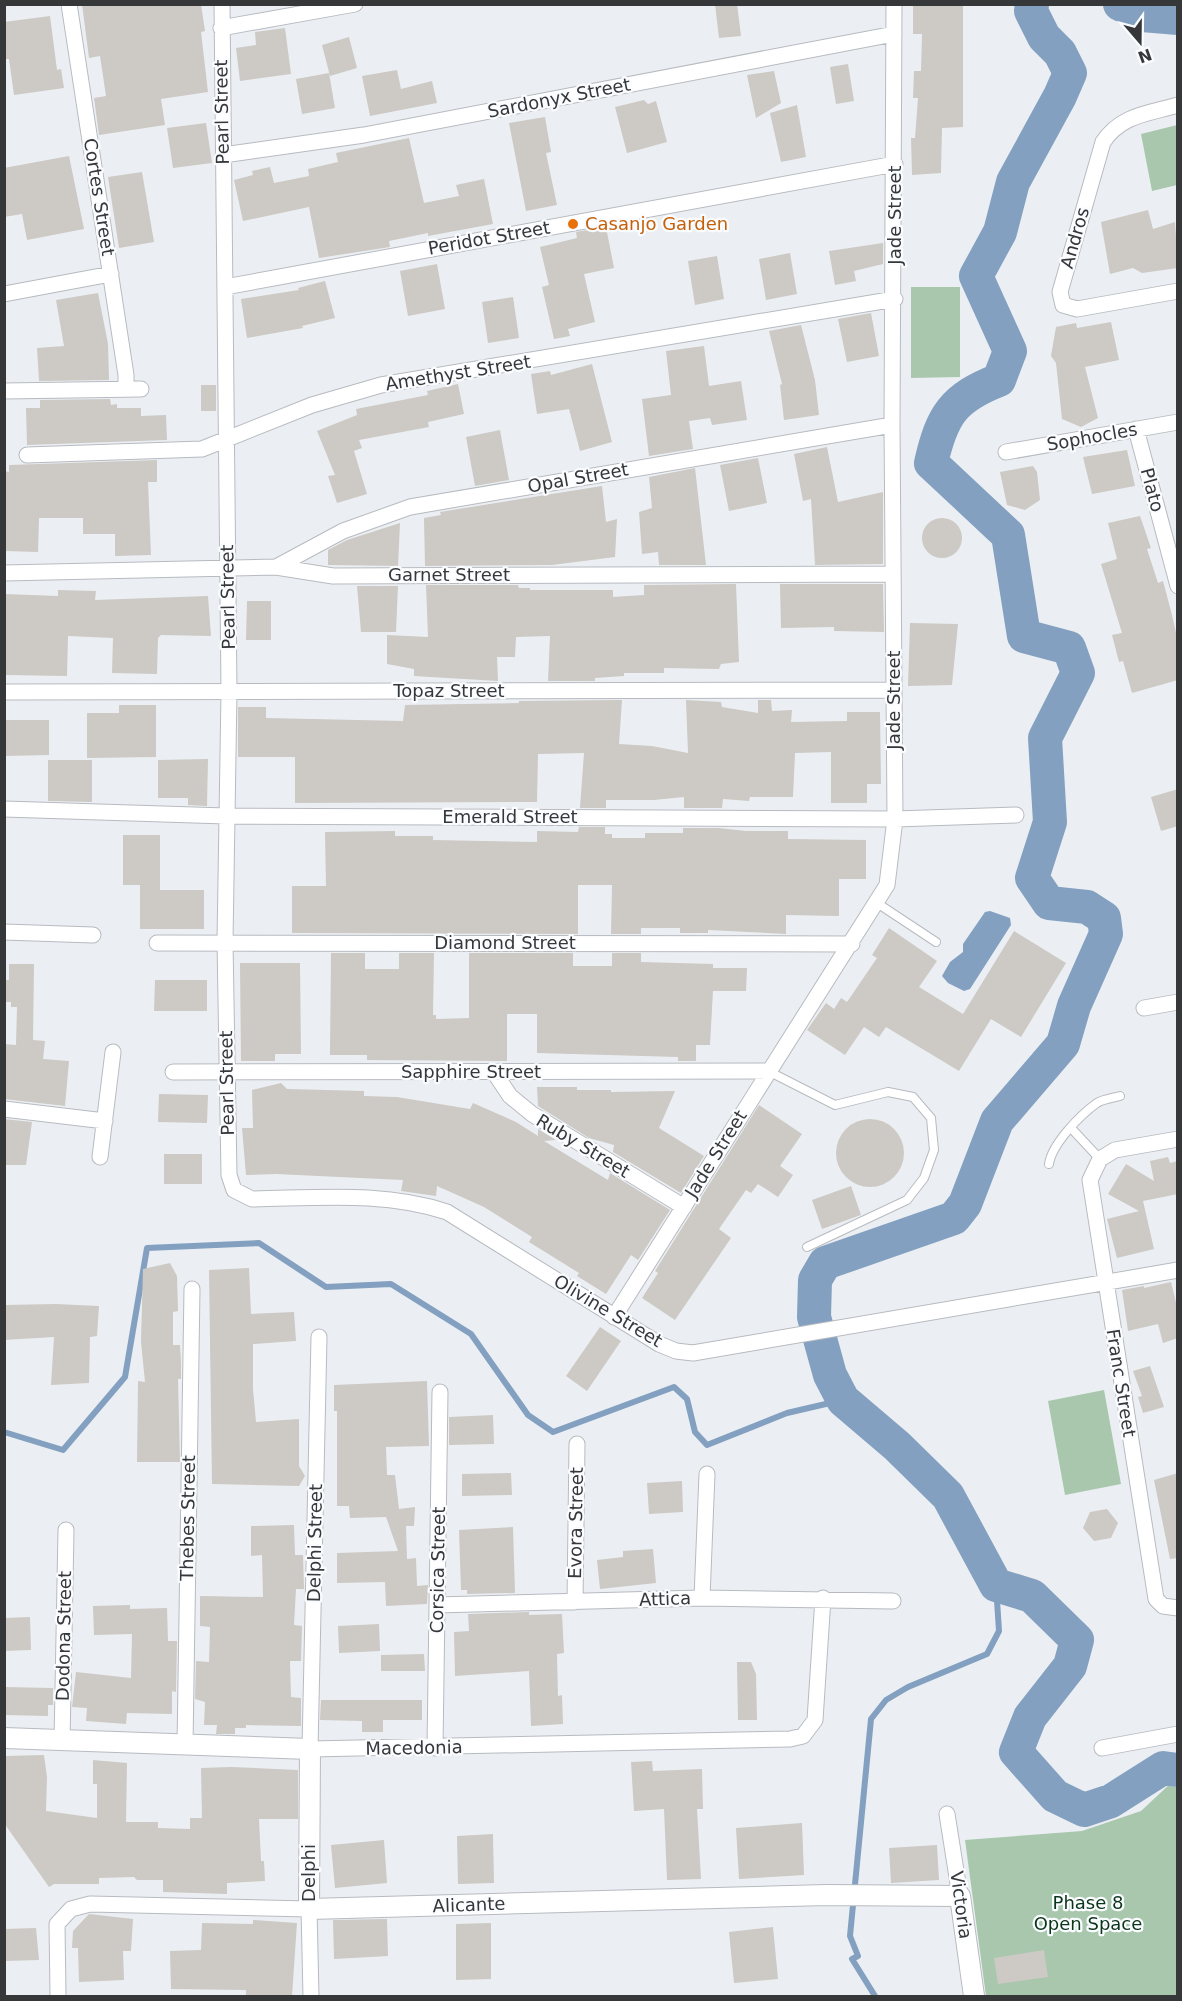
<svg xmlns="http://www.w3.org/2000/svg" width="1182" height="2001" font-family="'DejaVu Sans',sans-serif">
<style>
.green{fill:#a8c7ad}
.water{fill:#83a0c0}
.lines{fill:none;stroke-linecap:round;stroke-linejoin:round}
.stream{stroke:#83a0c0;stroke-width:6}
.river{stroke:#83a0c0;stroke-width:34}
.building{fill:#cdc9c4}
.service-casing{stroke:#b7bbc0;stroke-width:10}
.minor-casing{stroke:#b7bbc0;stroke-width:17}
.tertiary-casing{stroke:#b7bbc0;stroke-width:22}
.service{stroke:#fff;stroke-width:8}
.minor{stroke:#fff;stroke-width:15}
.tertiary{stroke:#fff;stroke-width:20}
.food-dot{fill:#e8710a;stroke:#fafcff;stroke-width:2}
.labels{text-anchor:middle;stroke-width:4.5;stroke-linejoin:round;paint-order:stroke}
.street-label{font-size:18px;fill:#353738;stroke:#fafcff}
.food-label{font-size:18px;fill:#c56008;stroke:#fafcff;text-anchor:start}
.park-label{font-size:18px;fill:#0b3518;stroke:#fafcff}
</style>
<rect width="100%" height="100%" fill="#ebeff3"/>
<path class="green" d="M1177 125V185L1152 191 1141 134Z
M911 287H960V377L911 378Z
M1104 1390 1121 1484 1065 1495 1048 1401Z
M1171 1783 1178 1789 1177 1996H986L965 1840 1082 1831 1141 1811Z"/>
<path class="water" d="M990 911 1010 918 1011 925 970 989 964 991 948 983 942 976 950 962 963 952V944L985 912Z"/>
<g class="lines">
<path class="stream" d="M4 1432 63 1450 125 1377 147 1248 259 1243 326 1287 391 1284 471 1334 528 1415 553 1432 674 1387 687 1399 695 1432 707 1445 787 1413 843 1400
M875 1996 852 1959 858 1956 850 1936 871 1719 886 1700 908 1687 987 1654 999 1631 996 1585"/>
<path class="river" d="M1032 4 1031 11 1044 37 1060 53 1070 73 1060 96 1013 182 1000 232 976 276 1010 351 999 380C953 398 942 415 931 463L1008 535 1024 636 1069 648 1078 673 1045 738 1050 822 1032 878 1049 903 1087 907 1104 918 1106 934 1074 1006 1063 1044 997 1121 965 1204 954 1218 825 1263 815 1280 814 1317 830 1375 843 1400 897 1446 948 1496 996 1585 1032 1596 1077 1640 1070 1666 1030 1717 1016 1752 1055 1796 1084 1810 1111 1801 1163 1768 1178 1770
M1120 4 1142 15 1178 18"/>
</g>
<path class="building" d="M82 4H201L205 31 201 32 208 92 161 99 165 125 99 135 94 98 106 96 100 56 89 58Z
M715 4H737L741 36 719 38Z
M913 4H963V127L942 128 941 173 912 175 911 138H915L918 98H913L914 71H921L922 34H913Z
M50 16 57 70 61 69 64 88 14 95 9 59H4V22Z
M285 28 291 74 240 81 236 48 256 45 255 32Z
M349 37 357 68 330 76 322 45Z
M848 64 854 101 836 104 830 67Z
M397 70 401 89 432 81 437 103 370 116 362 76Z
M774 71 781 103 756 118 747 75Z
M329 73 335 108 302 114 296 79Z
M644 100 648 104 656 101 667 142 627 153 615 107Z
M797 105 806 157 781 162 770 113Z
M545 117 551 152 546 153 557 205 526 211 509 123Z
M206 123 212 163 173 168 167 128Z
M409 138 424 203 459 196 456 185 484 179 493 224 428 236V233L389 241 390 247 319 258 309 207 243 221 234 180 253 175 252 171 270 167 274 183 309 176 308 169 338 162 336 153Z
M69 156 84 229 27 240 22 214 4 217V168Z
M142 172 154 242 119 248 108 177Z
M1148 210 1153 229 1175 222 1178 268 1142 273 1133 268 1110 274 1101 222Z
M606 227 614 268 584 274 595 322 568 329 570 336 554 339 542 287 549 285 540 247 577 238 576 232Z
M883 243V264L854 271 856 281 835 285 829 251Z
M790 253 797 294 766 300 759 259Z
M717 256 724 299 695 305 688 261Z
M437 264 445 309 408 316 400 271Z
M325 281 335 318 302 326 303 328 247 338 241 299 299 290 298 288Z
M98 293 108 344 109 380 39 381 37 348 64 346 56 300Z
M513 297 519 338 488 343 482 302Z
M871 313 879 356 847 362 838 319Z
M1111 322 1119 360 1085 367 1098 418 1081 427 1062 419 1056 363 1051 356 1056 327 1076 323 1077 328Z
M801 325 815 380 819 415 784 420 780 385 782 384 769 331Z
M704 346 709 386 741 381 747 420 712 425 710 418 689 421 693 449 649 456 642 399 671 395 666 351Z
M592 364 612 442 580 451 569 409 537 414 531 374 550 371 551 375Z
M458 384 464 414 428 422 429 427 359 440 362 448 354 451 367 494 337 503 328 476 335 475 317 431 357 415 356 409 428 395 427 391Z
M201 385H216V411H201Z
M110 399 111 405 117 404V408H141V416L166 415 167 440 27 445 26 408H40V400Z
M500 430 509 480 475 486 466 437Z
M827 447 838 502 883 492V564L815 565 811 499 803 501 794 454Z
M1127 450 1135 486 1092 494 1083 457Z
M758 458 767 503 729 511 720 465Z
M157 460V482H148L151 555 115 556V534H83V518H39L38 552 4 551V471L9 472V465Z
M1033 466 1037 472 1040 500 1025 510 1007 505 1000 472Z
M695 468 706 565H659L658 552 642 554 639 512 652 508 649 477Z
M602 486 606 522 617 519 615 557 552 565 425 566 424 518 441 515 440 512Z
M1140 516 1151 548 1147 549 1158 583 1163 581 1172 615 1178 642V680L1132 693 1123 661 1119 662 1112 635 1122 633 1101 564 1117 559 1108 523Z
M922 538a20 20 0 1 1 40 0a20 20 0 1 1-40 0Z
M400 523 398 566 328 565V550L347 540Z
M736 584 739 662 721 664 719 669 664 668V673H624V676L595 678V681H548L550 636 516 637 515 657H497L498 681 414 676V669L387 664V635L428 637 426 585H518L519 588H530V590H613V597L644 595V585Z
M780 584H883L884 632 834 631V627L781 628Z
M357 586H398L396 632H361Z
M58 590 96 591 95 600 208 596 211 636 161 635 158 638 157 674 112 673 113 638 68 636 67 676 4 675V594L58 596Z
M247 601H271V640H246Z
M910 623 958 624 952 685 908 686Z
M622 700 619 744 652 746 688 753 686 700 721 702 722 707 758 713V700H771L772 711 792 710 791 722 847 721V712H880L881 784H867V803H831V752L795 753 793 797H750L749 801 723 799 722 808H684V797L654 800H606V808H580L584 753 538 754 537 802 295 803V757H238V707H266V718L403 721 405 705 519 703V701Z
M119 705H156V757L87 758V713H119Z
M4 720H49V755L4 756Z
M208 759 207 806 188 805V798H158V760Z
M48 760H92V802L48 801Z
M1178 789V826L1161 831 1151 797Z
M579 827H605V834H612V838H645V833H683V828H719L746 831H788V839L866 840V879H839V916L786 915V934L708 930V933H680V928H641V934H611L612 885H578V934L292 933V886H326L325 832 395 831V836H433V840L537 842V831L578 832Z
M123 835H160V890H204V929H140V885H123Z
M889 928 937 961 919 987 963 1014 1014 931 1066 963 1021 1037 991 1019 959 1071 886 1027 879 1037 864 1027 845 1055 807 1030 826 1003 834 1009 841 998 847 1002 877 958 872 955Z
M331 953H365V969H399V953H434L433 1015H436V1019L469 1018V953H573V966H612V953H641V962L713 964V968H747L746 991H713L710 1045H696V1061H678V1057L537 1053V1014H507V1061L367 1060V1055H330Z
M240 963H300L301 1054H275V1061H241Z
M9 964H34L33 1040 45 1041 43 1059 69 1061 65 1106 4 1099V1044L16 1045 17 1007H11V1002H4V980H9Z
M155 980H207V1011H154Z
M281 1083 287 1089 364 1091V1096L397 1097 470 1109 473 1103 516 1122 538 1136V1129L556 1140 544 1141 608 1180 610 1173 670 1210 638 1260 631 1255 606 1294 577 1276 579 1273 529 1242 532 1237 484 1207 437 1186 436 1196 401 1191 403 1180 276 1174 246 1175 242 1128H253L252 1090Z
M537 1087H577V1090H611V1092L675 1091 659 1128 704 1156 681 1193 613 1152 614 1145 589 1138 538 1106Z
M159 1094 208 1095 207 1123 158 1122Z
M759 1105 802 1134 780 1166 793 1175 778 1197 758 1184 751 1193 746 1190 719 1229 731 1238 675 1320 642 1298 658 1273 655 1271Z
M836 1153a34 34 0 1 1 68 0a34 34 0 1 1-68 0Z
M4 1119 32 1122 26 1165H4Z
M164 1154H202V1184H164Z
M1168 1157 1170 1163 1178 1161V1194L1143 1201 1154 1249 1117 1258 1107 1219 1139 1211 1108 1194 1126 1164 1154 1181 1150 1161Z
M851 1186 861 1215 822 1229 812 1200Z
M170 1263 177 1276 178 1311 173 1312V1345H180L181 1362V1379H178L180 1462H137L138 1381 145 1382 141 1342 143 1269Z
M249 1268 251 1314 294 1312 296 1341 253 1344V1389L256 1422 299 1419V1466L305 1476 299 1486 212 1484 209 1270Z
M1171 1282 1178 1311V1338L1163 1343 1158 1324 1128 1331 1122 1290 1144 1286V1288Z
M56 1304 99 1306 97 1336 90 1337 89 1383 51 1385 54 1337 4 1340V1305Z
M600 1327 621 1341 587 1391 566 1376Z
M1150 1366 1164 1407 1143 1413 1138 1397 1142 1396 1133 1371Z
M427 1381 429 1446 386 1447 387 1475H395L399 1509 415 1507 414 1526H406L407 1559 416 1558 417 1586 428 1585 427 1604 386 1606 385 1582 337 1583V1553L398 1551 386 1517 350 1518 349 1506H337V1411H334V1385Z
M493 1415 494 1444 449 1445V1417Z
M511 1473 512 1495 462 1496V1474Z
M1178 1473V1558L1170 1559 1154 1480Z
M682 1481 683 1512 649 1514 647 1483Z
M1107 1509 1118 1523 1111 1538 1094 1541 1083 1528 1090 1512Z
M294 1525 295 1555H303L304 1589H296L294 1625 302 1626 301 1661H290L291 1697 301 1698V1726L246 1725V1728H235V1734H216L217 1725H204L205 1702 195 1699 196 1661 209 1662 210 1627 200 1626V1596L263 1597 262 1555 251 1556V1526Z
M513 1527 515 1593 467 1594V1590H461L459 1530Z
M653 1549 656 1583 600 1589 597 1560 623 1557V1551Z
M130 1605V1609L167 1608 168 1641H177L176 1692 172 1691V1714L127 1713 126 1724 86 1721 87 1708 72 1707 76 1672 131 1678 132 1634 94 1635 93 1606Z
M529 1612V1615L562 1614 564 1653 557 1654 558 1696 562 1695 563 1724 531 1726 529 1671 455 1676 454 1632 469 1631 468 1614Z
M30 1617 31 1650 4 1651V1618Z
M379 1624 380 1651 339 1653 338 1626Z
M424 1654 425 1671H381V1655Z
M737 1662H751L756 1674 757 1720H738Z
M4 1687 53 1688V1705H48V1716L4 1715Z
M321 1700H422V1720H383V1732H362V1721L320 1720Z
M44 1755 47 1777 46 1811 97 1818V1784H93V1760L127 1763 126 1822H158V1828L190 1829V1818H202L201 1768 231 1767 298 1770V1819H259L261 1861H264L265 1881 227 1883V1894L163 1892V1880H137L134 1877 99 1878V1884H54L49 1887 4 1823V1756Z
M652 1761 653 1771 702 1769 703 1809H697L701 1879 667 1880 664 1809 634 1811 631 1762Z
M802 1823 804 1875 739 1879 736 1828Z
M493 1834 494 1883 458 1884 457 1836Z
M384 1840 387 1883 335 1888 331 1845Z
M937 1845 939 1880 891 1883 889 1848Z
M89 1914 133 1919 131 1951H123L124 1980 79 1982 78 1948H72L73 1931Z
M387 1919 388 1956 334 1959 333 1920Z
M253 1920 297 1923 292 1996H246V1990L171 1989 170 1951 201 1950 202 1923 253 1924Z
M491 1923V1979L456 1980V1924Z
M773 1927 778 1979 734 1983 729 1932Z
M36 1928 39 1960 4 1961V1929Z
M1044 1950 1048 1977 998 1984 994 1958Z"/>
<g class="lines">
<g class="service-casing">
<path id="service" d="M877 903 936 942
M768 1071 835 1105 888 1092 913 1097 931 1118 934 1150 924 1178 907 1200 807 1247
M1071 1128 1100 1159
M1049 1164C1052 1144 1080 1115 1097 1103 1103 1099 1113 1098 1120 1096"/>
</g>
<g class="minor-casing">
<path id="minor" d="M69 4 126 375V389
M222 4 229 691 225 942 229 1175 234 1190 252 1199C318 1198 385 1191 447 1212L659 1344 676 1351 693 1353 1178 1270
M221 28 355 4
M1178 105C1147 114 1121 115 1103 142L1060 292 1063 305 1077 309 1178 291
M223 155 364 135 894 34
M225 287 895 164
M4 294 111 274
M4 391 141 389
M1136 429 1178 586
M1006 452 1178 422
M27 455 202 449 312 405 381 385 895 299
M276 567 343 531 410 507 892 425
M4 573 276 567 333 576 893 574
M4 692 894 690
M4 809 226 816 895 819 1016 815
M4 932 93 935
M157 943 852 944
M1144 1008 1178 1002
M173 1072 768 1071
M494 1072 510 1096 532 1114 684 1207
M4 1109 105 1121
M1178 1139 1115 1150 1100 1159 1090 1180 1156 1599 1163 1606 1178 1608
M100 1157 113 1052
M614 1317 887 885 895 819 892 425 894 4
M319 1337 310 1749 790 1739 803 1736 815 1720 823 1598
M702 1598 707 1474
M575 1602 577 1444
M437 1605 702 1598 893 1601
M62 1742 66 1530
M185 1746 192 1289
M435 1748 440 1392
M1102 1748 1178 1734
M947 1814 960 1896
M58 1996 57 1924 71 1909 90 1904 309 1909 311 1996"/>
</g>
<g class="tertiary-casing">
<path id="tertiary" d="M4 1738 310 1749 309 1909 826 1895 960 1896 974 1996"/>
</g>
<use href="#service" class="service"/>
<use href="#minor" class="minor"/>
<use href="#tertiary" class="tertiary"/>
</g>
<circle class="food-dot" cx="573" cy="224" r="6"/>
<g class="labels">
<g class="street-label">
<text transform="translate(559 98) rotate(-11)" y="6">Sardonyx Street</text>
<text transform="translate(222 112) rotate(-91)" y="6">Pearl Street</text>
<text transform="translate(99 197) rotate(81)" y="6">Cortes Street</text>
<text transform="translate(895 215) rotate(-90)" y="6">Jade Street</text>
<text transform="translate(489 238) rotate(-10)" y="6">Peridot Street</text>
<text transform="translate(1075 238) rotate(-74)" y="6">Andros</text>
<text transform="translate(458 373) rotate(-9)" y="6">Amethyst Street</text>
<text transform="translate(1092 437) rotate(-10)" y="6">Sophocles</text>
<text transform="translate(578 478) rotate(-10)" y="6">Opal Street</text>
<text transform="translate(1152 490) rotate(75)" y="6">Plato</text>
<text x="449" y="581">Garnet Street</text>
<text transform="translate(228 597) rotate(-91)" y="6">Pearl Street</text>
<text x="449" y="697">Topaz Street</text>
<text transform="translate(894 700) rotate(-90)" y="6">Jade Street</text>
<text x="510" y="823">Emerald Street</text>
<text x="505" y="949">Diamond Street</text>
<text x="471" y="1078">Sapphire Street</text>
<text transform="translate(227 1083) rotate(-91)" y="6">Pearl Street</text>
<text transform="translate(583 1146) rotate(31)" y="6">Ruby Street</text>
<text transform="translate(716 1154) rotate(-58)" y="6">Jade Street</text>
<text transform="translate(608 1311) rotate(31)" y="6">Olivine Street</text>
<text transform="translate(1121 1383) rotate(81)" y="6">Franc Street</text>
<text transform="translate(188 1518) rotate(-89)" y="6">Thebes Street</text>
<text transform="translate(576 1523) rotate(-89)" y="6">Evora Street</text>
<text transform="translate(315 1543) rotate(-89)" y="6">Delphi Street</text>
<text transform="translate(438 1570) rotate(-89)" y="6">Corsica Street</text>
<text transform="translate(665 1599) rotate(-2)" y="6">Attica</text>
<text transform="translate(64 1636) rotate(-89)" y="6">Dodona Street</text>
<text transform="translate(414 1748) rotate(-1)" y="6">Macedonia</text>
<text transform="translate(309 1873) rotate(-90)" y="6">Delphi</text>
<text transform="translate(469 1905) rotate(-2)" y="6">Alicante</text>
<text transform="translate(961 1905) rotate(82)" y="6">Victoria</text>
</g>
<g class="food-label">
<text x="585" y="230">Casanjo Garden</text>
</g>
<g class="park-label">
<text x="1088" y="1909">Phase 8<tspan x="1088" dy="21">Open Space</tspan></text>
</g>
</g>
<rect width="1182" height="2001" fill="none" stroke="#353738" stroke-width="12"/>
<g transform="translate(1140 42) rotate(160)" stroke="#fafcff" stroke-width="4.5" paint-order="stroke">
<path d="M0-4.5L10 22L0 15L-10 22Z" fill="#353738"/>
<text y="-9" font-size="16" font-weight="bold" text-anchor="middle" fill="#353738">N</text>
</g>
</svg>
